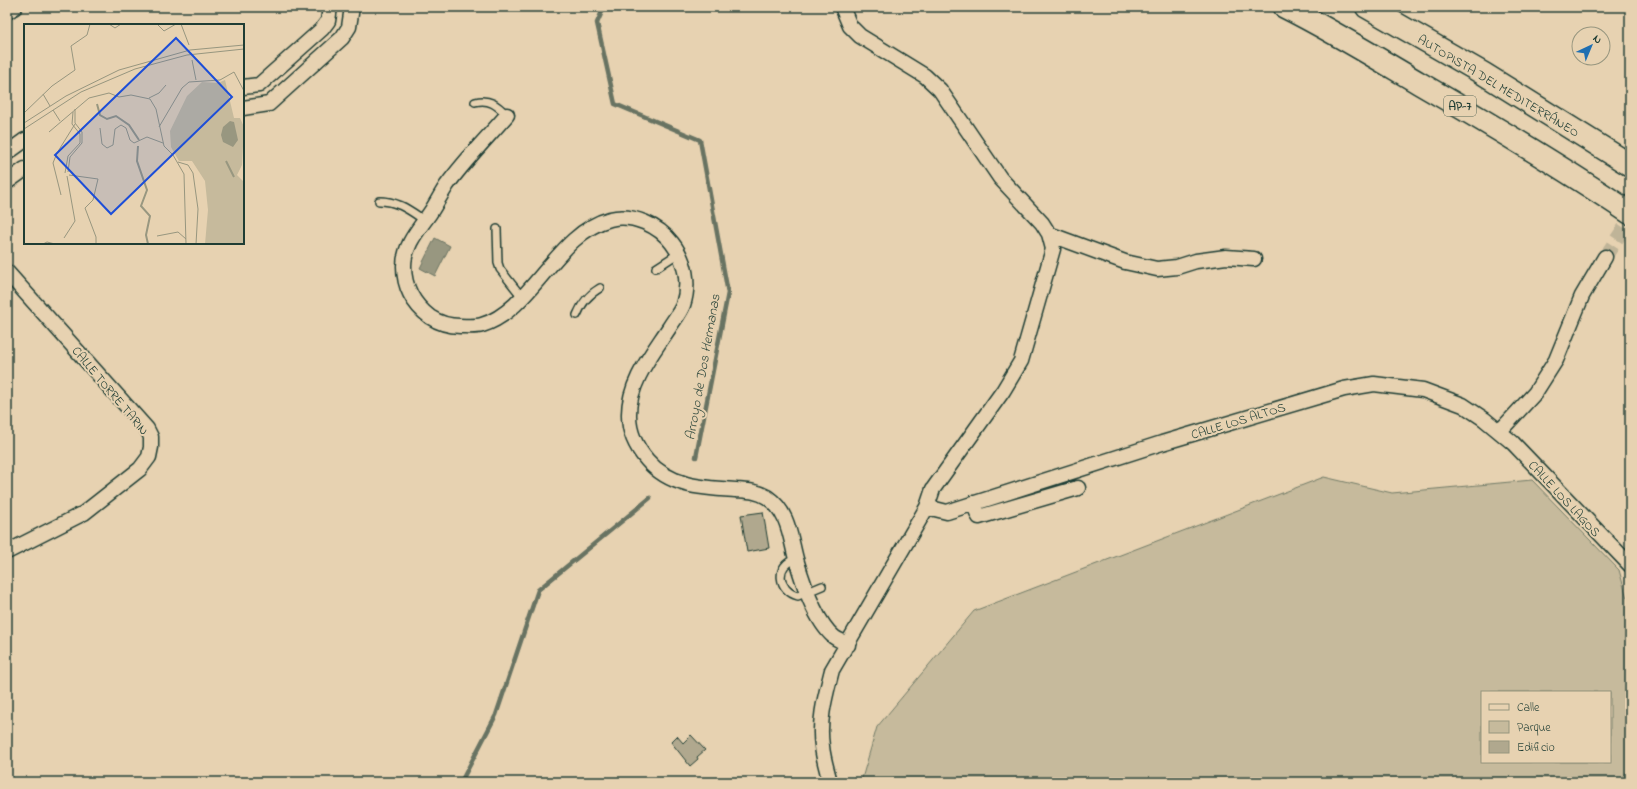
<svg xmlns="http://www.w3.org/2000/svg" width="1637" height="789" font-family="'Indie Flower',sans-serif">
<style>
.green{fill:#c6ba9c;stroke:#727c68;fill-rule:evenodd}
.water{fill:#989780;stroke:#687362}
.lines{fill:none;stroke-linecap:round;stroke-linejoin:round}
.stream{stroke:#687362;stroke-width:4.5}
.building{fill:#b0a88e;stroke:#1f3d34}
.street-tunnel{stroke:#bfb498;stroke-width:14;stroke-dasharray:14 7;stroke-linecap:butt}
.lane-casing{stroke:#1f3d34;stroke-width:10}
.street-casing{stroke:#1f3d34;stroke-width:17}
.highway-casing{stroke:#1f3d34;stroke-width:25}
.lane{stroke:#e7d2b1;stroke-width:7}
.street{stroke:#e7d2b1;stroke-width:14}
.highway{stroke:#e7d2b1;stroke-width:22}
.labels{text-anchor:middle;stroke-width:4;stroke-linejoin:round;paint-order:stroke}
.shield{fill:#e7d2b1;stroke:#5b6a5a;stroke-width:1}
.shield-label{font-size:12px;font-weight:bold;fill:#1f3d34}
.street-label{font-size:13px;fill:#1f3d34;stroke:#e7d2b1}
.water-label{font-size:14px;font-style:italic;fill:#314a3f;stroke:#e7d2b1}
.inset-river{fill:none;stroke:#989780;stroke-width:2}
.inset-road{fill:none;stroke:#97967f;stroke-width:1}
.view{fill:#1d4ed8;fill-opacity:0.15;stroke:#1d4ed8;stroke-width:2}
.inset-edge{fill:none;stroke:#1f3d34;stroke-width:2}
</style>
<rect width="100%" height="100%" fill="#e7d2b1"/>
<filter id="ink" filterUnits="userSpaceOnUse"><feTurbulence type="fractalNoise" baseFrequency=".025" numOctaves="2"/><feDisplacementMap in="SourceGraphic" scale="8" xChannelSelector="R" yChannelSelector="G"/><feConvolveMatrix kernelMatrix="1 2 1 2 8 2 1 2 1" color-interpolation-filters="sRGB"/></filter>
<g filter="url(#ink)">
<path class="green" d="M1324 477 1392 493 1532 480 1619 570 1627 598 1630 599V767L1620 782H861L877 727 974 611ZM1482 692H1610V762H1482Z"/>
<path class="water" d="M435 238 450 246 435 276 420 268Z"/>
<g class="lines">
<path class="stream" d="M604 7 597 23 615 104 700 140 728 293 696 457
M461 782 496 715 538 590 650 498"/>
</g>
<path class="building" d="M763 512 769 548 747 552 741 515Z
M691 735 705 750 697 757 698 759 690 766 671 742 677 736 683 743Z"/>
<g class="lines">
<path class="street-tunnel" d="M1605 257 1630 219"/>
<g class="lane-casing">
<path id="lane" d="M475 102C489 98 497 105 507 115
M379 201C398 201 409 210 424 220
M497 229 498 263 500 269 522 297
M656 268 679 253
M577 315C582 303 588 295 600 288
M796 559C774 565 778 591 798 596L822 586"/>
</g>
<g class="street-casing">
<path id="street" d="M7 12 15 7
M243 87 259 85 322 29 328 21 330 7
M243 108 269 104 342 38 349 27 352 7
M507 115C487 138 465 160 447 185 441 194 436 204 430 213 419 229 404 245 404 266 404 286 413 304 430 317 439 323 450 326 460 326 467 326 475 327 482 325 532 310 557 233 610 219 633 213 659 226 672 243 686 261 690 284 683 305 680 313 673 321 669 328 652 354 628 383 629 416 629 433 636 447 647 460 670 487 703 488 736 490 748 491 757 491 767 497 789 512 790 537 796 559 803 583 815 621 834 637 838 640 844 642 848 645
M7 153 25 140
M7 182 25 169
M1049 234 1125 262 1157 269 1177 267 1196 261 1226 257 1254 259
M7 272 147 429 151 437V447L149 457 140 469 84 513 7 552
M1500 431 1535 393 1556 360 1582 296 1605 257
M973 503 979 517 1078 488
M927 507 947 512 1162 443 1344 389 1374 384 1423 390 1463 405 1484 419 1513 443 1630 565
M830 782C827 770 823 758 822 746 818 720 826 694 832 670L927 507 933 489 1003 391 1021 361 1053 249 1049 234 1042 223 1000 178 940 90 925 76 860 36 850 26 842 7"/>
</g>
<g class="highway-casing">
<path id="highway" d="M1285 7C1331 30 1375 57 1419 83 1490 124 1562 167 1630 213
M1367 7 1484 74 1630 165"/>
</g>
<use href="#lane" class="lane"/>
<use href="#street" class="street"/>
<use href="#highway" class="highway"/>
</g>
</g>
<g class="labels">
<rect class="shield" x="1444" y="96" width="32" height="20" rx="3"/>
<g class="shield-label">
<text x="1460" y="110">AP-7</text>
</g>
<g class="street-label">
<text transform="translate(1499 85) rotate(31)" y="5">AUTOPISTA DEL MEDITERRÁNEO</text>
<text transform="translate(111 390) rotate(50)" y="5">CALLE TORRE TARIN</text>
<text transform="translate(1238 420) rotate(-17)" y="5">CALLE LOS ALTOS</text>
<text transform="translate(1565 498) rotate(47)" y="5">CALLE LOS LAGOS</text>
</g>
<g class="water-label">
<text transform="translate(702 367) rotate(-80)" y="5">Arroyo de Dos Hermanas</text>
</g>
</g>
<g transform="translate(24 24)">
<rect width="220" height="220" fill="#e7d2b1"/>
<path d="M201 56 210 94H216L220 103 218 141 213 151 220 158V220H181L184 186 181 157 168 137H155L147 123 146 107 163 72 178 58 194 59Z" fill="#c6ba9c"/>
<path d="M206 97 210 98 214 116 209 123 199 118 197 111 199 103Z" fill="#989780"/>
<path class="inset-river" d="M73 80 76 91 83 95 92 92 105 101 115 116M114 122 113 137 123 166 117 182 126 192 122 211 124 220M202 137 210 153"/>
<path class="inset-road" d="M85 0 91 4 97 0M133 0 140 7 152 0M157 0 165 21M168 36 172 56M19 70 26 82M125 74 135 69 142 61M29 86 36 97M0 89 28 62 51 46 47 22 63 11 66 0M0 99 42 72 95 46 166 26 220 21M135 103 158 64 165 58 196 56 210 48 220 67M76 104 78 120 83 124 89 121 91 105 97 101 102 104 106 116 110 119 123 113 139 119M0 105 57 68 111 45 163 31 220 25M25 108 65 74 85 69 95 73 107 71 126 75 132 85 140 122 149 131 160 150 162 220M154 138 164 141 169 149 174 185 172 220M44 148 46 133 58 119V108L51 99V85M41 149 44 132 56 119V110L48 100 49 88M45 151 74 155 69 176 61 184 72 213V220M37 171 29 139 33 129 51 100M133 212 154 208 162 215M40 214 51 197 43 152M19 220 23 218 31 220"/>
<path class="view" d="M152 14 208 73 87 190 31 131Z"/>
<rect width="220" height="220" class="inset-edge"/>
</g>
<rect width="1637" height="789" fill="none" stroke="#e7d2b1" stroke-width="24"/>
<rect x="12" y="12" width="1613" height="765" fill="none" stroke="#1f3d34" stroke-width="1.5" filter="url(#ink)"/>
<rect x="1481" y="691" width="130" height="72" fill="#e7d2b1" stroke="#97967f"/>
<rect x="1489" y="704" width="20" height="6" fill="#e7d2b1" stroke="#97967f"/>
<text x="1517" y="711" font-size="12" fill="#1f3d34">Calle</text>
<rect x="1489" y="721" width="20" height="12" fill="#c6ba9c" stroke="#97967f"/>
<text x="1517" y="731" font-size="12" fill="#1f3d34">Parque</text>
<rect x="1489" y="741" width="20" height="12" fill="#b0a88e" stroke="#97967f"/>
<text x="1517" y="751" font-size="12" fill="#1f3d34">Edificio</text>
<g transform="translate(1591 46) rotate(44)"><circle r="19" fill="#e7d2b1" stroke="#97967f"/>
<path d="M0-3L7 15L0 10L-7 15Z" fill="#1f6fb2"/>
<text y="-6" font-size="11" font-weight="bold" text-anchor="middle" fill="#1f3d34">N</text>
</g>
</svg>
